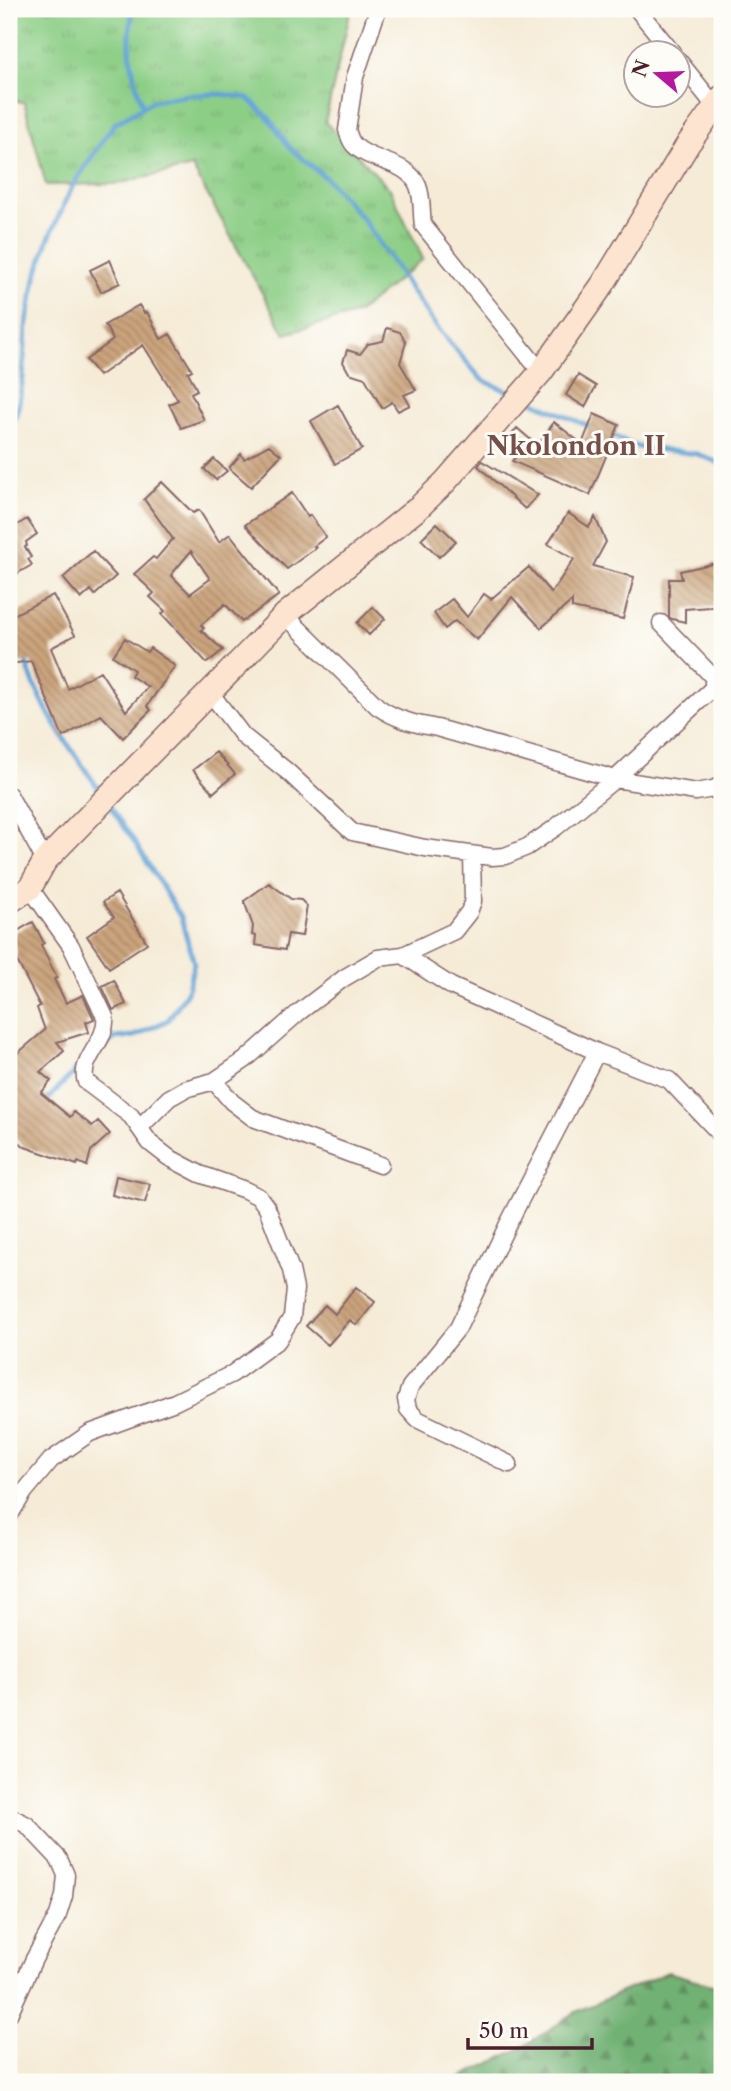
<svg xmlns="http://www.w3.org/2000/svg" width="731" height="2091" font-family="'Libre Caslon Text',serif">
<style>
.grass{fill:url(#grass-tufts);stroke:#6b7658;stroke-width:2}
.forest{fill:url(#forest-firs);stroke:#5e684f;stroke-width:2}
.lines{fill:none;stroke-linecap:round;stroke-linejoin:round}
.stream{stroke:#61a2d5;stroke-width:5}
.building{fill:url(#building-back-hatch);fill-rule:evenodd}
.street-casing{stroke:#866667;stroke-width:19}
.secondary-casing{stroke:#866667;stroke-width:26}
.street{stroke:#fff;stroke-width:16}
.secondary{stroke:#fde4d0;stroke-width:23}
.labels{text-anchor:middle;stroke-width:6;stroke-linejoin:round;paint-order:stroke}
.quarter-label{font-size:26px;font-weight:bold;fill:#774e48;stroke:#fdfcf7}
</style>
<defs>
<pattern id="grass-tufts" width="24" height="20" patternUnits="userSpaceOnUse" patternTransform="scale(1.75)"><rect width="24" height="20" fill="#8cce86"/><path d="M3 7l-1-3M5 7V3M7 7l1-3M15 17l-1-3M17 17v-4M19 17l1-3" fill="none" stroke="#7ab074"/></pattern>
<pattern id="forest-firs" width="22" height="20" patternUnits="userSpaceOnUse" patternTransform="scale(1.75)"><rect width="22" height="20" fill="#71b173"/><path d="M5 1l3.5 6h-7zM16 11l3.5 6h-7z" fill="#5f8f5f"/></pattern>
<pattern id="building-back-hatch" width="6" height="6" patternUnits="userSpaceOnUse" patternTransform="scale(1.75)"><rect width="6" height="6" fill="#cba47d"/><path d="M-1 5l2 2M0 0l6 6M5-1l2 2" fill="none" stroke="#a78567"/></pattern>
</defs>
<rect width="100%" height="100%" fill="#fdfcf7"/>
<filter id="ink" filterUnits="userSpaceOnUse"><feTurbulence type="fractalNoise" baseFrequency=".0143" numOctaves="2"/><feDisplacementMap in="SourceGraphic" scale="14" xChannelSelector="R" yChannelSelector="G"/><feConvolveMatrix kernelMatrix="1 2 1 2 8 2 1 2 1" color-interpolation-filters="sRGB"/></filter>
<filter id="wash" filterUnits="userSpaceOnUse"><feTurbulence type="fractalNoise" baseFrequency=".00686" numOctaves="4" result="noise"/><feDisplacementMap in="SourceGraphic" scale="28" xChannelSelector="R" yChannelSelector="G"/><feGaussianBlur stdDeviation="1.57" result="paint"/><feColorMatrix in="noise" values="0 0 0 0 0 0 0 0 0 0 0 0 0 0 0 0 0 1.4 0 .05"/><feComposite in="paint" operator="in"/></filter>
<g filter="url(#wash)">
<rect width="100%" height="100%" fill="#f5ebd7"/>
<path class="grass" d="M9 9H351L325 122 390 189 423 259 358 313 285 334 192 167 116 184 46 185 24 102 9 101Z"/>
<path class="forest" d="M668 1972 722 1988V2082H451L520 2049 576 2012Z"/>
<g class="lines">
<path class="stream" d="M133 9C126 47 131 71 143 107
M527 399 595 429
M9 434 17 414 23 378 26 329 34 284 48 240 73 185 114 124 153 101 188 95 221 94 248 98 269 118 290 148 326 178 363 219 435 325 482 380 515 394
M608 434 638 447 697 454 722 464
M9 593 16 621
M24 655C37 706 73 751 103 795
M100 1050 115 1038 135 1036 168 1020 187 992 194 963 181 918 136 844 108 803
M44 1103 81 1065"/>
</g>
<g id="blocks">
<path class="building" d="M110 260 120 283 101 292 90 270Z
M139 305 144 313 147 312 161 339 170 334 192 370 188 372 197 390 191 393 204 420 181 428 169 404 178 400 143 345 99 376 86 360 113 340 105 325Z
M387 328 400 332 406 342 400 363 416 390 404 395 410 405 398 411 392 402 382 408 365 378 349 373 343 362 347 350 360 354 368 344 383 341Z
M578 375 596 386 585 407 566 395Z
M338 405 362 449 335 464 311 421Z
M594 414 619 425 590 495 512 461 519 453 506 442 517 428 538 446 554 422 582 444Z
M269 445 281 455 251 487 229 468 241 454 244 459Z
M214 459 227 471 216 480 204 469Z
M482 461 538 495 525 509 478 466Z
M162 482 193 513 199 510 219 542 230 534 279 595 242 622 225 604 201 625 204 628 201 630 223 650 207 663 162 614 165 611 150 597 154 593 134 574 153 557 156 559 173 539 144 499ZM191 551 210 579 190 594 171 575Z
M292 493 308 517 310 515 326 537 314 546 316 548 287 569 245 525Z
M568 513 589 527 595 517 606 542 593 566 634 577 623 619 572 608V601L541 628 512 597 477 640 455 621 445 629 434 613 452 599 467 617 484 594 491 599 529 567 551 593 574 559 548 544Z
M27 519 37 534 26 542 27 546 25 547 31 557 28 559 32 565 9 578V530Z
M437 523 456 541 439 557 421 539Z
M93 551 116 576 95 595 91 590 81 599 63 578Z
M716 563 722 606 685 609V622L672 619 669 617V579H682L680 571Z
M53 595 75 635 51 648 68 689 100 671 126 711 148 687 131 676 134 670 113 656 125 638 147 652 150 648 175 666 147 706 151 710 123 738 101 715 63 737 31 661 9 664V617Z
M373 607 385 619 369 635 357 623Z
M216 752 235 774 213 793 193 770Z
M269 883 291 899 301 900 307 906 302 936 288 934 285 950 255 945 256 936 252 935 253 926 244 901Z
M117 893 147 943 109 968 87 936 114 917 103 902Z
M33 922 44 943 41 945 57 978 54 979 66 1003 83 995 94 1019 86 1022 89 1032 57 1042 64 1051 40 1072 51 1081 41 1093 70 1117 74 1112 92 1126 98 1121 110 1134 91 1151 87 1166 78 1162 77 1165 25 1147 9 1133V1060L17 1051 18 1053 45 1030 37 1008 40 1006 14 955 17 952 9 936Z
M114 980 126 1004 113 1010 102 986Z
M116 1176 150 1184 145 1203 112 1195Z
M356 1287 375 1302 357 1325 350 1320 328 1345 306 1326 325 1305 335 1314Z"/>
</g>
</g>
<g filter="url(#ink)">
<use href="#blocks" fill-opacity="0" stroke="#866667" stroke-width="2"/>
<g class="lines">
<g class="street-casing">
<path id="street" d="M378 9 355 77 347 130C349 135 350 141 354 145 371 163 407 160 418 186 423 199 421 212 423 225L541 372
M637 9 672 52
M678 60 715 106
M285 615 378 707C397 720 415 724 437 728L615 779 696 792 713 789 722 785
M209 691 243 736 288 772 352 832 425 848 492 857 505 856 527 847 555 828 615 779 713 688V677L661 623
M9 795 45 861
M403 955 451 986 597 1052 669 1080 722 1136
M214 1081 232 1102 253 1118 380 1165
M140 1127 169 1098 185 1089 214 1081 245 1060 298 1013 344 978 378 958 403 955 454 931 469 912 473 901 472 855
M509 1464 417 1419 408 1409 406 1399 410 1387 458 1328 508 1224 597 1052
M9 1516 25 1491 51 1460 90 1433 175 1402 232 1374 278 1340 292 1317 295 1289 291 1270 267 1208 259 1197 245 1190 200 1174 168 1157 150 1143 131 1116 86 1082C78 1059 108 1042 105 1017L71 946 30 888
M9 1816 27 1825 59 1859 66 1875 64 1896 58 1915 34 1959 9 2014"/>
</g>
<g class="secondary-casing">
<path id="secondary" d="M9 902 30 888 45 861 285 615 417 509 445 482 541 372 603 284 688 144 722 97"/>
</g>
<use href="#street" class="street"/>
<use href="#secondary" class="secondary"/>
</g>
</g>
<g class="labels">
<g class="quarter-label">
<text x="576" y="455">Nkolondon II</text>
</g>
</g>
<rect width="731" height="2091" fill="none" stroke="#fdfcf7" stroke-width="35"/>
<g transform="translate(657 74) rotate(289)"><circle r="33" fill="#fdfcf7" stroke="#b5a4a5" stroke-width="2"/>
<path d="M0-5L12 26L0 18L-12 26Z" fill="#b5179e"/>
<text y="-10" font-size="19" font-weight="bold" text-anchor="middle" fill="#4a1f2b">N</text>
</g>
<path d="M468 2038v10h124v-10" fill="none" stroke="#4a1f2b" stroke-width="3.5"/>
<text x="479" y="2038" font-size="21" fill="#4a1f2b" stroke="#fdfcf7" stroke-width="5" paint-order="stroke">50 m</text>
</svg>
